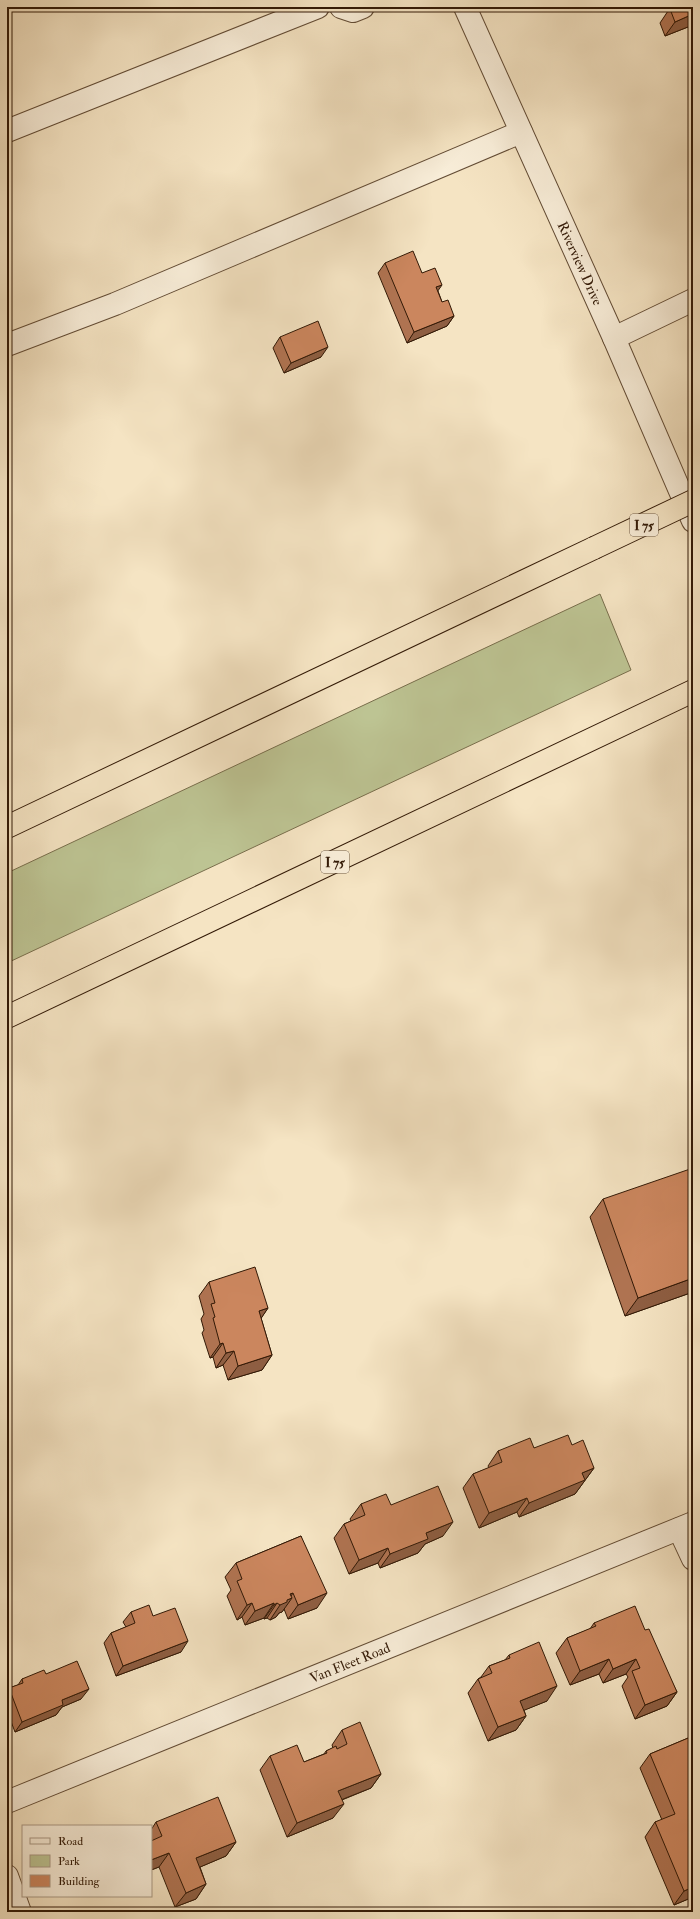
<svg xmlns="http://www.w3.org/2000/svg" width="700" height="1919" font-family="'IM FELL Double Pica',serif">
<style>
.green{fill:#bdc493;stroke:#786e4c}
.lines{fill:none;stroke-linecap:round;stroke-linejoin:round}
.minor-casing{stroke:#634c35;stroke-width:24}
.highway-casing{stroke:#321906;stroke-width:24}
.minor{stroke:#f8edd8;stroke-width:22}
.highway{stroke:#f5e4c3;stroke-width:22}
.highway-bridge-casing{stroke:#321906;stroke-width:24;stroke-linecap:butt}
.highway-bridge{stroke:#f5e4c3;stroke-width:22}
.wall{fill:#af7351;stroke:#321906}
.shaded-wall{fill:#8e5e42;stroke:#321906}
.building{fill:#cb865e;stroke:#321906}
.labels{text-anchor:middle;stroke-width:3;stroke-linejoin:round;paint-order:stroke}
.shield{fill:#f8edd8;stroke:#6d5945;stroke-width:1}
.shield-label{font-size:13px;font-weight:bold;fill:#321906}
.street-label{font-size:14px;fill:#321906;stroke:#f8edd8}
</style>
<rect width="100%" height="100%" fill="#f5e4c3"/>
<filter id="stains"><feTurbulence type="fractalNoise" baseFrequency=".005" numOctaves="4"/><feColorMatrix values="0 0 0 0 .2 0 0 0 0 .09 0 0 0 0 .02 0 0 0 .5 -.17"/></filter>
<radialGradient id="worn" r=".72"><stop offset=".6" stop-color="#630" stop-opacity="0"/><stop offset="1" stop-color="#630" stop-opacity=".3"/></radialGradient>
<path class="green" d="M600 594 631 670 7 963V873Z"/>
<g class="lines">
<g class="minor-casing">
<g id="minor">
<path d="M341 7 353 11 363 7"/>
<path id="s1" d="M465 7 614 338 693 521"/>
<path d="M7 131 318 7"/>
<path d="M614 338 693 300"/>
<path d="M7 345 115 304 521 132"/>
<path d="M679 1529 693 1559"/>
<path id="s2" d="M7 1802 693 1523"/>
<path d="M7 1876 20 1912"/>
</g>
</g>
<g class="highway-casing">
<path id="highway" d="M7 827 594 548
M7 1017 693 691"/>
</g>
<use href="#minor" class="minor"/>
<use href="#highway" class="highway"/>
<g class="highway-bridge-casing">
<path id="highway-bridge" d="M594 548 693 501"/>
</g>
<use href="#highway-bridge" class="highway-bridge"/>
</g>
<path class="wall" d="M667 7H693V25L665 36 660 23 668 11Z
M385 263 422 273 438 291 442 302 454 316 447 326 407 343 378 273Z
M280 337 321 357 284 373 273 348Z
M603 1199 693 1292 625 1316 590 1217Z
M209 1282 268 1308 261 1318 272 1355 262 1370 228 1380 223 1365 216 1368 213 1357 210 1358 202 1333 204 1330 201 1319 204 1314 199 1296Z
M572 1445 594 1468 575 1494 519 1517 517 1512 479 1528 463 1488 473 1474 489 1468 488 1466 498 1451Z
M361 1504 391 1505 443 1536 425 1544 418 1553 380 1568 378 1563 349 1574 334 1538 344 1524 351 1521 350 1519Z
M301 1536 317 1608 288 1619 284 1609 282 1612 279 1613 276 1617 270 1620 267 1618 264 1619V1618L245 1625 242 1617 237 1620 227 1596 231 1590 225 1577 236 1563Z
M131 1612 153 1616 181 1652 116 1676 104 1643 111 1633 126 1627 123 1622Z
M594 1623 645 1630 677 1692 667 1706 635 1719 622 1686 628 1677 626 1674 603 1683 599 1674 570 1685 556 1653 567 1638 590 1629Z
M509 1655 547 1701 524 1710 526 1716 516 1730 488 1741 468 1693 478 1679 481 1677 489 1666 505 1660Z
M46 1674 81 1699 62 1707 56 1715 15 1732 7 1711V1691L9 1688 18 1685 22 1679Z
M342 1730 381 1774 371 1788 342 1800 333 1818 287 1837 260 1770 270 1756 304 1762 324 1754 326 1751 333 1748 332 1745Z
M693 1736V1897L674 1905 645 1837 655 1822 662 1820 640 1768 650 1754Z
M156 1822 236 1842 226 1856 200 1867 206 1884 196 1899 175 1907 159 1867 151 1870V1830Z"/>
<path class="shaded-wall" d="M693 14V25L665 36 675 22Z
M442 285 435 295 436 287Z
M454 316 447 326 407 343 414 332Z
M328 347 321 357 284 373 291 363Z
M693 1278V1292L625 1316 638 1298Z
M268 1308 258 1323 259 1311Z
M223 1343 213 1357 210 1358 220 1344Z
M234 1351 223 1365 216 1368 226 1353Z
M272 1355 262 1370 228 1380 238 1366Z
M594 1468 575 1494 519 1517 529 1503 582 1473Z
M527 1498 517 1512 479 1528 489 1513Z
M453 1522 443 1536 425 1544 418 1553 380 1568 390 1554 426 1533Z
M388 1548 378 1563 349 1574 359 1560Z
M293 1593 289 1599 292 1598 282 1612 279 1613 276 1617 270 1620 280 1605 290 1594Z
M327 1593 317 1608 288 1619 298 1605Z
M252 1603 242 1617 237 1620 247 1605Z
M274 1603 264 1618 245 1625 255 1611Z
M277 1603 267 1618 264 1619 274 1605Z
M188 1641 181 1652 116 1676 123 1666Z
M609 1659 599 1674 570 1685 580 1671Z
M636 1659 626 1674 603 1683 613 1669Z
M557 1686 547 1701 510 1716 520 1701Z
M89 1689 81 1699 62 1707 56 1715 15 1732 22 1722 62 1700Z
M677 1692 667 1706 635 1719 645 1705Z
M526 1716 516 1730 488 1741 498 1727Z
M381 1774 371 1788 328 1805 338 1791Z
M344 1804 333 1818 287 1837 297 1823Z
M236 1842 226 1856 186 1873 196 1858Z
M169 1853 159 1867 151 1870V1860Z
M206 1884 196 1899 175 1907 186 1893Z
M693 1887V1897L674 1905 684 1891Z"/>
<path class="building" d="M675 7H693V14L675 22 670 9Z
M413 251 422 273 435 268 442 285 436 287 442 302 448 300 454 316 414 332 385 263Z
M318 321 328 347 291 363 280 337Z
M693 1168V1278L638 1298 603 1199Z
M255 1267 268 1308 259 1311 272 1355 238 1366 234 1351 226 1353 223 1343 220 1344 213 1318 215 1317 211 1304 215 1303 209 1282Z
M568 1435 572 1445 583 1440 594 1468 582 1473 585 1480 529 1503 527 1498 489 1513 473 1474 502 1462 498 1451 530 1438 534 1448Z
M438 1486 453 1522 426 1533 428 1539 390 1554 388 1548 359 1560 344 1524 365 1515 361 1504 386 1494 391 1505Z
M301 1536 327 1593 298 1605 293 1593 290 1594 292 1598 287 1600V1602L280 1605 277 1603 274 1605V1603L255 1611 252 1603 247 1605 237 1581 242 1579 236 1563Z
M149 1605 153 1616 175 1608 188 1641 123 1666 111 1633 135 1623 131 1612Z
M635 1606 645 1630 649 1629 677 1692 645 1705 632 1671 640 1668 636 1659 613 1669 609 1659 580 1671 567 1638 596 1626 594 1623Z
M539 1642 557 1686 520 1701 526 1716 498 1727 478 1679 492 1673 489 1666 510 1658 509 1655Z
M77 1661 89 1689 62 1700 63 1705 22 1722 9 1688 23 1683 22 1679 44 1670 46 1674Z
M360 1722 381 1774 338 1791 344 1804 297 1823 270 1756 297 1745 304 1762 327 1753 326 1751 336 1746 337 1749 347 1744 342 1730Z
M693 1736V1887L684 1891 655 1822 675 1814 650 1754Z
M218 1797 236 1842 196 1858 206 1884 186 1893 169 1853 151 1860V1841L162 1836 156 1822Z"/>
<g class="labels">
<g class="shield">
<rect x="630" y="514" width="28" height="22" rx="3"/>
<rect x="321" y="851" width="28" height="22" rx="3"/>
</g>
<g class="shield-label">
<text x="644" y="530">I 75</text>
<text x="335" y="867">I 75</text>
</g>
<g class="street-label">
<text dy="5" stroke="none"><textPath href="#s1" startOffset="281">Riverview Drive</textPath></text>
<text dy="5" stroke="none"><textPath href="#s2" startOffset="370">Van Fleet Road</textPath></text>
</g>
</g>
<rect width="700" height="1919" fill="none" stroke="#f5e4c3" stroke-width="24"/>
<rect x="8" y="8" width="684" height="1903" fill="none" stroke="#321906" stroke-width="2"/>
<rect x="12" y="12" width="676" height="1895" fill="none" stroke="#321906"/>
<rect x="22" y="1825" width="130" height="72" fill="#f8edd8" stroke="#a99884"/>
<rect x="30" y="1838" width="20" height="6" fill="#f8edd8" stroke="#a99884"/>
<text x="58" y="1845" font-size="12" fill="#321906">Road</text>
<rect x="30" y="1855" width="20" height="12" fill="#bdc493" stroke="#a99884"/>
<text x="58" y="1865" font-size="12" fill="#321906">Park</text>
<rect x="30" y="1875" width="20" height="12" fill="#cb865e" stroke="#a99884"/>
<text x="58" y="1885" font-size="12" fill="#321906">Building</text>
<rect width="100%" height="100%" filter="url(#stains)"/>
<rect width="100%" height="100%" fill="url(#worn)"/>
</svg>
